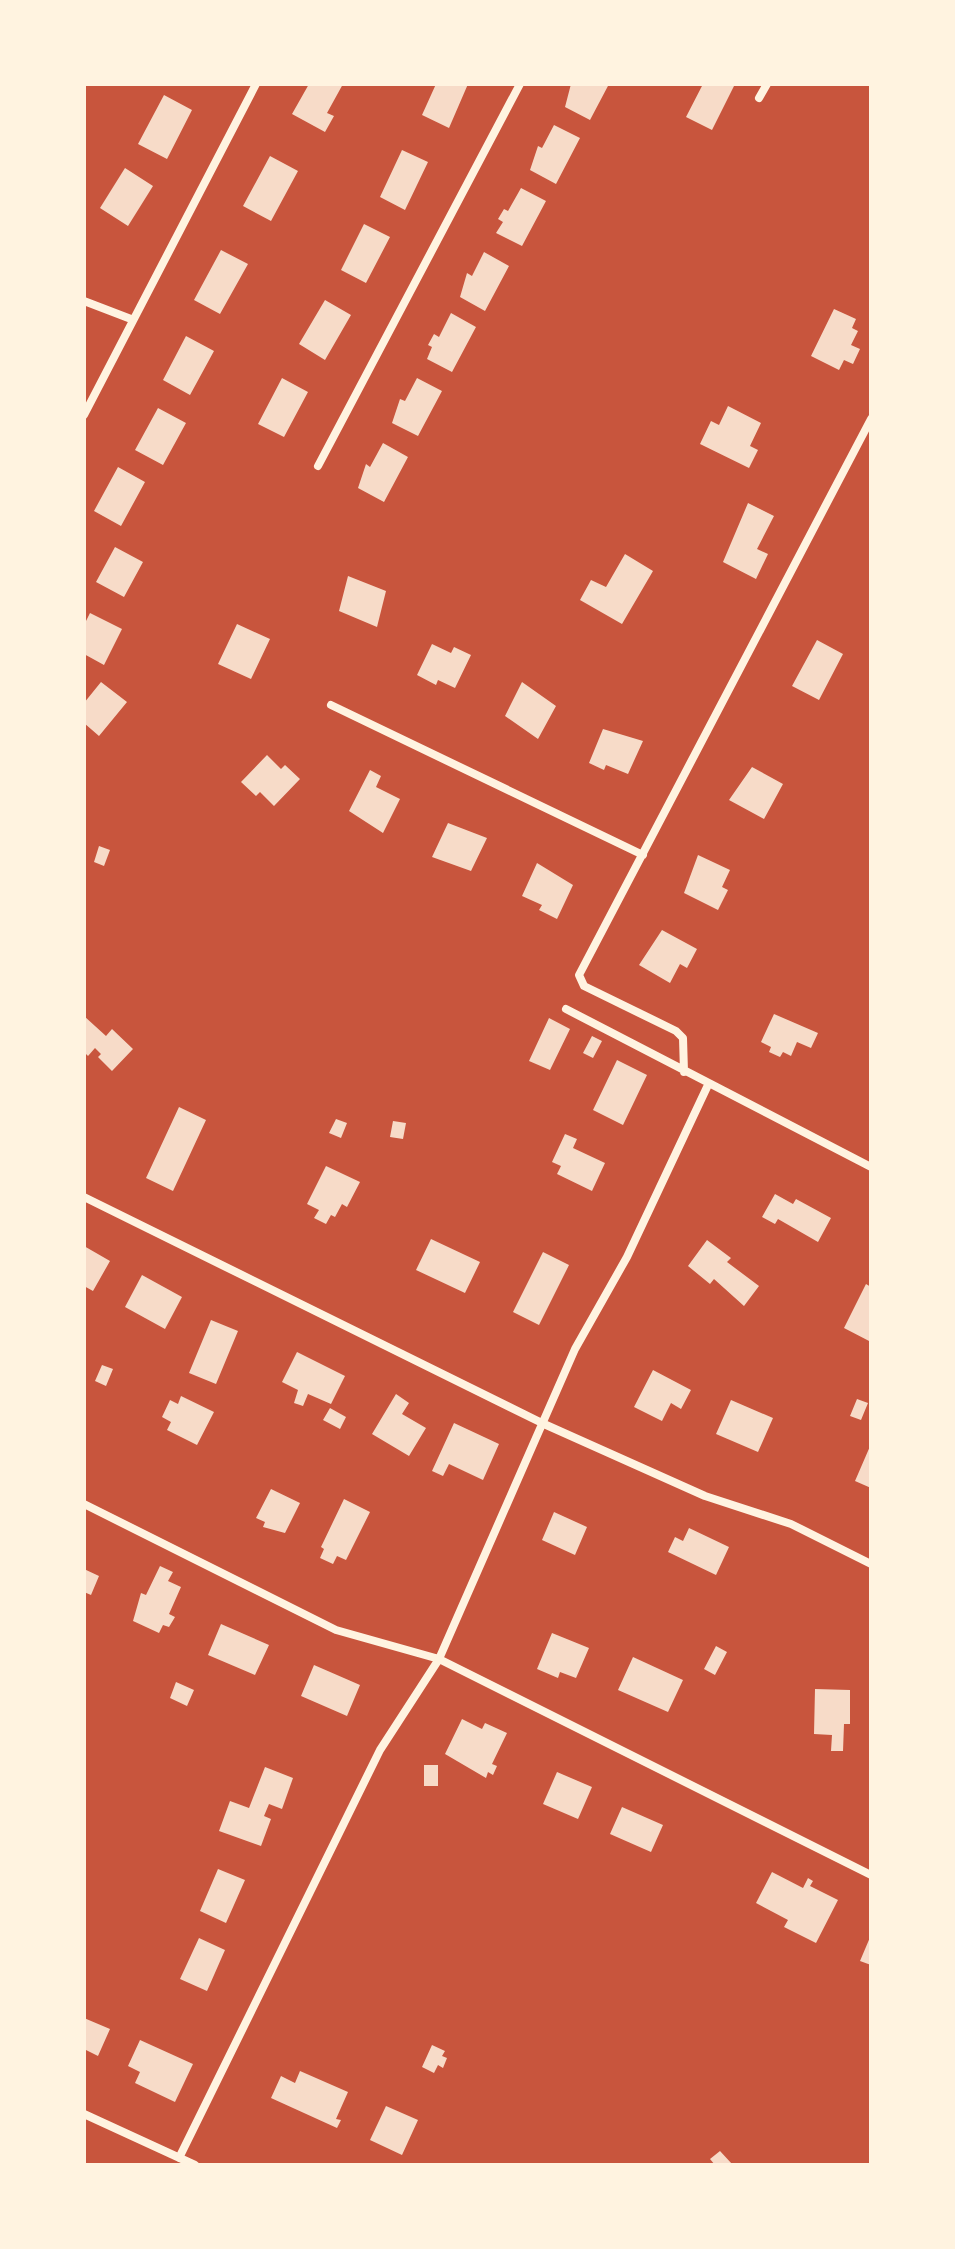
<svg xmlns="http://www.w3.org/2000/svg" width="955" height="2249" font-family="'Fira Sans',sans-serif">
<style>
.building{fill:#f7dbc8}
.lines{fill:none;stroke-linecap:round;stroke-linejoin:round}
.minor{stroke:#fff3e0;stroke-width:8}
</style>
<rect width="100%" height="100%" fill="#c8553d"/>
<path class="building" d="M309 84H343L327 113 334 116 325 132 292 114Z
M436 84H468L449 128 422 115Z
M571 84H609L590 120 565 107Z
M703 84H735L712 130 686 117Z
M164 95 192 110 167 159 138 144Z
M554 125 580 138 556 184 530 170 538 146 542 148Z
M402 150 428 162 405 210 380 197Z
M270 156 298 171 271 221 243 206Z
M125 168 153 186 128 226 100 208Z
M521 188 546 201 522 246 496 233 503 222 498 219 504 209 508 211Z
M364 224 390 237 366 283 341 270Z
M221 250 248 264 220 314 194 300Z
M484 252 509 266 485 311 460 297 467 273 472 276Z
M325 300 351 315 325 360 299 344Z
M834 309 856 319 852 328 858 331 851 345 860 349 853 364 844 360 839 370 811 356Z
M451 313 476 327 452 372 427 359 432 347 428 345 434 334 439 337Z
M186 336 214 351 190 395 163 380Z
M282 378 308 392 284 437 258 424Z
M417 378 442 391 418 436 392 423 400 399 405 401Z
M728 406 761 423 750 446 758 450 749 468 700 444 711 421 719 425Z
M158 408 186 423 163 465 135 450Z
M383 443 408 457 384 502 358 488 366 464 370 467Z
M118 467 145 482 121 526 94 511Z
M748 503 774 516 757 549 768 554 756 579 723 562Z
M115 547 143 562 124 597 96 582Z
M625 554 653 571 622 624 580 600 591 580 606 587Z
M348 576 386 591 377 627 339 611Z
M90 613 122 629 104 665 84 654V625Z
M237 624 270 639 251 679 218 664Z
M817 640 843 654 819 700 792 686Z
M432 644 451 653 454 647 471 655 455 688 438 680 436 685 417 675Z
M101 682 127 702 99 736 84 723V703Z
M522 682 556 706 538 739 505 716Z
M603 729 643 741 628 774 606 765 604 770 589 763Z
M267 755 281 769 285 765 300 779 274 806 260 792 256 796 241 782Z
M752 767 783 784 764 819 729 800Z
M370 770 381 776 376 787 400 799 383 833 349 811Z
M448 823 487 838 471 871 432 857Z
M99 846 110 850 104 866 94 862Z
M698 855 730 870 722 887 728 890 718 910 684 893Z
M537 863 573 885 557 919 539 910 542 905 522 896Z
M662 930 697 949 687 968 680 964 670 983 639 965Z
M774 1014 818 1033 811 1048 797 1042 791 1056 783 1052 780 1057 769 1052 771 1047 761 1042Z
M84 1016 106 1036 112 1029 133 1049 112 1071 98 1057 101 1054 95 1048 88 1056 84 1052Z
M549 1018 570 1029 550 1070 529 1061Z
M592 1036 602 1041 593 1058 583 1053Z
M617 1060 647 1075 623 1125 593 1110Z
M179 1107 206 1120 173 1191 146 1178Z
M336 1119 347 1123 341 1138 329 1133Z
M393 1121 406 1123 403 1139 390 1137Z
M565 1134 577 1139 573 1148 605 1163 592 1191 557 1174 561 1166 552 1162Z
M326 1166 360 1182 347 1207 342 1204 335 1217 331 1215 326 1224 314 1218 319 1210 307 1204Z
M775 1194 793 1204 796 1199 831 1218 818 1242 778 1219 775 1224 762 1217Z
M431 1239 480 1262 465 1293 416 1270Z
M707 1240 731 1258 727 1262 759 1286 744 1306 714 1279 710 1284 688 1266Z
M84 1246 110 1261 93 1291 84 1286Z
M543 1252 569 1265 539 1325 513 1312Z
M142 1275 182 1297 165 1329 125 1307Z
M866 1284 871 1287V1342L844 1328Z
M211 1320 238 1331 216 1384 189 1373Z
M297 1352 345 1376 331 1404 308 1394 303 1406 294 1403 298 1390 282 1382Z
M102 1365 113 1369 106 1386 95 1381Z
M653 1370 691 1390 681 1409 671 1403 662 1421 634 1407Z
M396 1394 409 1403 402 1414 426 1428 409 1456 372 1434Z
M181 1396 214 1412 197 1445 167 1430 171 1422 162 1417 170 1400 178 1404Z
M857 1399 868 1403 861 1420 850 1416Z
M731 1400 773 1418 758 1452 716 1434Z
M330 1408 346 1417 340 1429 323 1420Z
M454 1423 499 1444 483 1480 449 1464 443 1476 432 1471Z
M871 1444V1488L855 1481Z
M271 1489 300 1503 285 1533 263 1527 265 1522 256 1518Z
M344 1499 370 1512 346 1560 337 1556 333 1564 320 1558 324 1549 321 1547Z
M554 1512 587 1527 575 1555 542 1540Z
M689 1528 729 1547 716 1575 668 1552 675 1537 683 1541Z
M160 1566 173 1572 168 1581 181 1587 169 1614 175 1617 169 1627 163 1625 159 1633 133 1621 141 1593 146 1595Z
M84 1569 99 1576 91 1595 84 1592Z
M221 1624 269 1645 255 1675 208 1655Z
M552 1633 589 1648 576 1678 560 1672 558 1678 537 1669Z
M716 1646 727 1652 715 1675 704 1669Z
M633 1657 683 1680 668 1712 618 1690Z
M314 1665 360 1685 347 1716 301 1696Z
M176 1682 194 1690 187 1706 170 1698Z
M815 1689 850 1690V1724H844L843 1751H831L832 1735 814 1734Z
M462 1719 482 1729 485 1723 507 1733 492 1764 497 1766 493 1775 488 1772 486 1778 445 1754Z
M424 1765H438V1786H424Z
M265 1767 293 1778 282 1809 269 1804 264 1816 271 1819 261 1846 219 1831 230 1801 249 1808Z
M557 1772 592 1787 578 1819 543 1804Z
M622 1807 663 1825 651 1852 610 1834Z
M218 1869 245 1880 226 1923 200 1911Z
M772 1872 803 1888 808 1878 813 1881 810 1886 838 1900 816 1943 784 1927 788 1920 756 1903Z
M871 1935V1965L860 1961Z
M199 1938 225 1950 207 1991 180 1979Z
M84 2018 110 2029 98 2056 84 2049Z
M140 2040 193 2064 175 2102 135 2083 140 2072 128 2066Z
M432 2045 445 2051 442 2056 447 2058 443 2068 438 2065 434 2073 422 2067Z
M300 2071 348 2092 336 2119 341 2120 337 2128 271 2098 281 2076 295 2083Z
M386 2106 418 2120 402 2155 370 2140Z
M720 2151 732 2164 730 2165H715L710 2159Z"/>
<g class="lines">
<path class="minor" d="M759 98 767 84
M84 301 131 319
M84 415 256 84
M318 466 520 84
M331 705 643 855
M566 1009 871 1167
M684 1072 683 1038 676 1031 584 986 579 975 871 419
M84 1197 544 1424 705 1496 791 1524 871 1564
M84 1504 336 1630 439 1659 871 1875
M84 2114 195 2165
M179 2158 380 1750 439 1659 575 1349 627 1257 708 1085"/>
</g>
<rect width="955" height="2249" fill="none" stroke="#fff3e0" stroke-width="172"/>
</svg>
